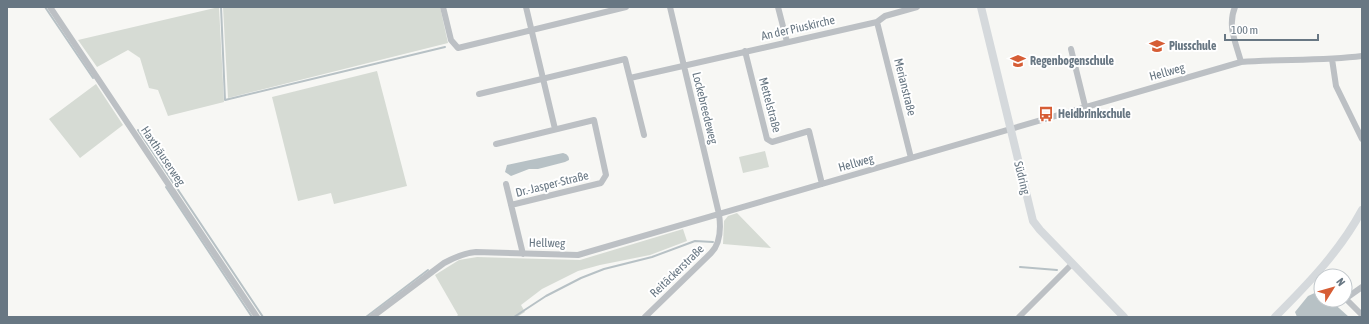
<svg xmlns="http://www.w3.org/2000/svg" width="1369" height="324" font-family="'Asap Condensed',sans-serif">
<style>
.green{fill:#d6dbd4}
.water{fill:#b7c1c5}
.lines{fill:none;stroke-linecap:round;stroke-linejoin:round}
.stream{stroke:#b7c1c5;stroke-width:2}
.street{stroke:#bcc0c4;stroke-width:6}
.secondary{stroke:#d5d9dc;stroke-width:8}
.labels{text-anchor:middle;stroke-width:4;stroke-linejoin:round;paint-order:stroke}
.street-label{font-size:12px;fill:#687783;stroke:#fff}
.poi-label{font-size:12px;font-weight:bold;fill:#687783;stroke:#fff;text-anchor:start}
</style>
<rect width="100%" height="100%" fill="#f7f7f4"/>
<path class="green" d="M219 7 224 102 168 116 158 90 149 88 140 58 128 50 97 67 78 40Z
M223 7H440L448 43 228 98Z
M377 71 407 186 334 204 331 193 298 201 272 97Z
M96 84 123 125 80 158 49 119Z
M765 151 769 167 743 173 739 157Z
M737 213 771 248 723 244 724 221 728 216Z
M683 229 687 241 650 255 600 265 578 271 542 289 521 305 525 312 517 317H456L458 315 435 275 459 260 477 257 580 260Z"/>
<path class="water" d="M563 153C567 154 569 156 569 160L565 162 538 169H529L511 176 505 172 507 165Z
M1319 291 1321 293V300H1330L1349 317H1297L1295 312 1308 296Z"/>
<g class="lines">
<path class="stream" d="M45 7 93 78
M221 7 225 100 445 47
M138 130 263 317
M166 187 252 317
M1020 267 1057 270
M366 317 428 270
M514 317 546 296 581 278 604 269 652 257 695 241 713 242"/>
<path class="street" d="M50 7 257 317
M443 7 451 40 458 48 626 7
M526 7 555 129
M778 7 787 42
M1235 7C1227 26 1236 43 1241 62
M877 22 911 158
M1071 49 1085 106
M745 51 767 139 772 142 809 131 822 184
M1332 59 1336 86 1362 139
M630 78 877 22 885 16 917 7
M479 94 625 59 644 135
M496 144 594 120 606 175 601 183 511 205
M506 184 523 254
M1345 298 1362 315
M1345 299 1362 287
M372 317 444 263C455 257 464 253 476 252L578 255 1241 62C1282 59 1322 61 1362 56
M645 317 711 253C721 243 721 228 719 214L670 7
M1019 317 1072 264"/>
<path class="secondary" d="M981 7 1033 221 1040 230 1124 317
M1275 317C1308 284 1340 251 1362 210"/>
</g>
<defs>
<g id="school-bare" transform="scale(1.2)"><path d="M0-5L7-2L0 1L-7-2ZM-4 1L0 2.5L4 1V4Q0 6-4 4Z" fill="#d65d35" stroke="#fff" stroke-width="2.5" paint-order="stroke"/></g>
<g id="bus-bare" transform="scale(1.2)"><path d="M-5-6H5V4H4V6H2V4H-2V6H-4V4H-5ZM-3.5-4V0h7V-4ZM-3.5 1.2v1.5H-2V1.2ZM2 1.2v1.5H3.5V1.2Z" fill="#d65d35" stroke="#fff" stroke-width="2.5" paint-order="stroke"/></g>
</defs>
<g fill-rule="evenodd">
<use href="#school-bare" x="1157" y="46"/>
<use href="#school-bare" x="1018" y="61"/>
<use href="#bus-bare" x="1046" y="114"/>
</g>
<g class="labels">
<g class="street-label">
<text transform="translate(798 28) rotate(-13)" y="4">An der Piuskirche</text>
<text transform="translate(1167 72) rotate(-16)" y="4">Hellweg</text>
<text transform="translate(905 87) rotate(76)" y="4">Merianstraße</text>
<text transform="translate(770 105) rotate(75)" y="4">Mettelstraße</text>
<text transform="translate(705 108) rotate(76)" y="4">Lockebreedeweg</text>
<text transform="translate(163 156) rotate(56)" y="4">Haxthäuserweg</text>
<text transform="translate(856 163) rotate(-16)" y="4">Hellweg</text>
<text transform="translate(1022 178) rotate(76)" y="4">Südring</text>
<text transform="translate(552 184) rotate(-14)" y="4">Dr.-Jasper-Straße</text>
<text transform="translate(547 243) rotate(1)" y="4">Hellweg</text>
<text transform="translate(677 271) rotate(-44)" y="4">Reitäckerstraße</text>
</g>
<g class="poi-label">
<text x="1169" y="50">Piusschule</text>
<text x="1030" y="65">Regenbogenschule</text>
<text x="1058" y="118">Heidbrinkschule</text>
</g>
</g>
<rect width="1369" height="324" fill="none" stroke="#687783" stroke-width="16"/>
<g transform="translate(1333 288) rotate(53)"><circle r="19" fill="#ffffff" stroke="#c3c9cd"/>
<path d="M0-3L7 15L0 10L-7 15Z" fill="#d65d35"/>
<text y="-6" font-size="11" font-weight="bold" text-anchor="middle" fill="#687783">N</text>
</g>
<path d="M1225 34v6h93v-6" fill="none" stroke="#687783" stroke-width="2"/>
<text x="1231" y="34" font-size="12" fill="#687783" stroke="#ffffff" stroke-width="3" paint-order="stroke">100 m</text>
</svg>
